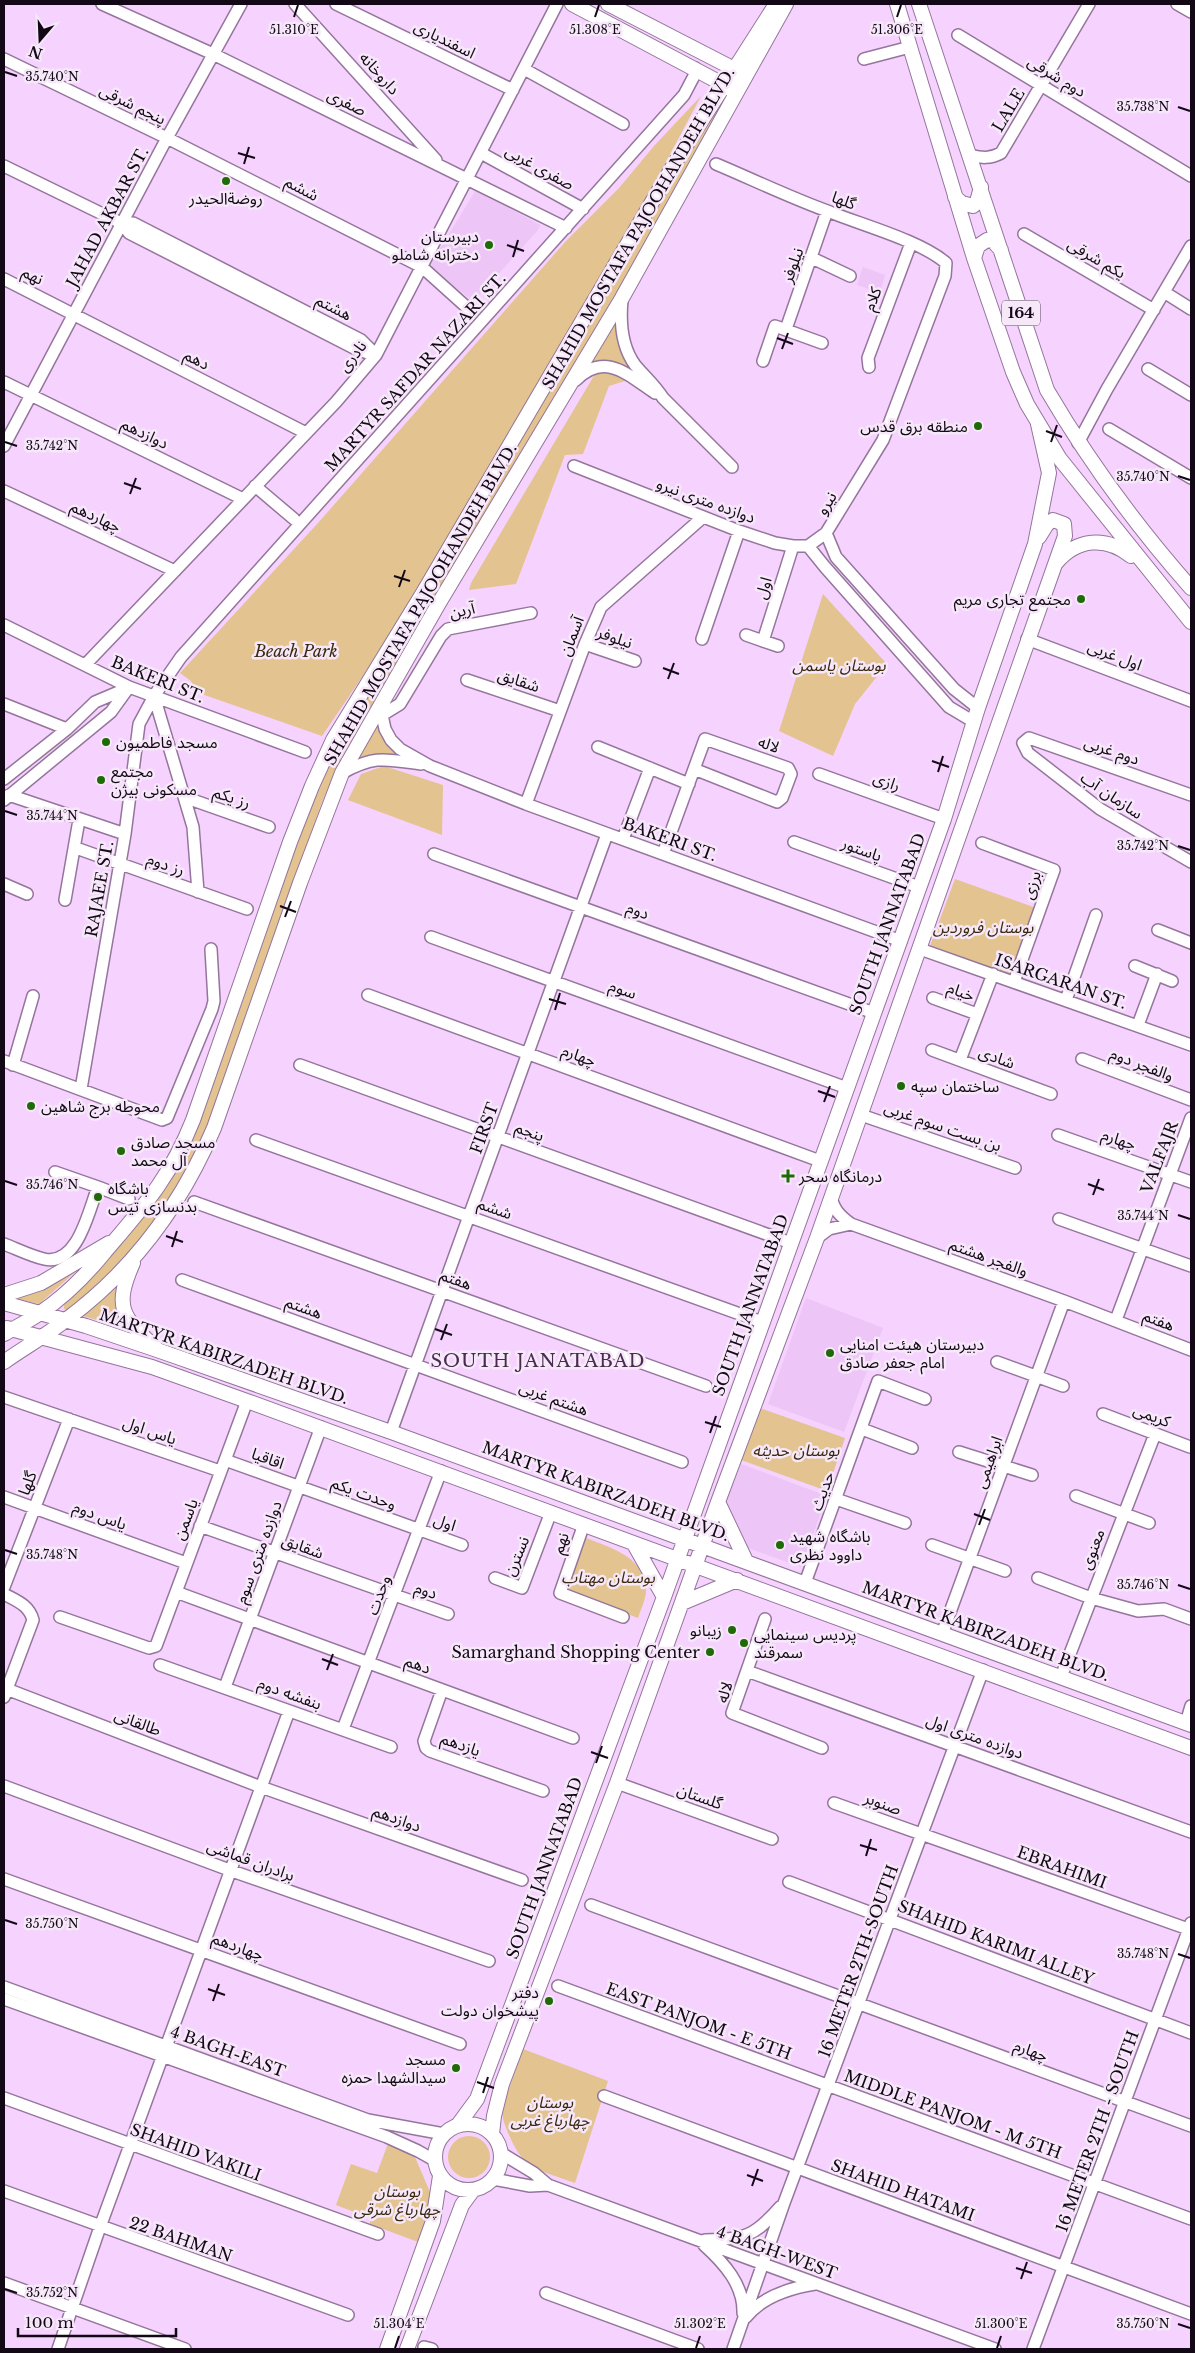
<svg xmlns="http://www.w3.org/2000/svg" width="1195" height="2353" font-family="'Libre Baskerville','Noto Sans Arabic',serif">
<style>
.built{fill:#edc5f6}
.green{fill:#e3c38f}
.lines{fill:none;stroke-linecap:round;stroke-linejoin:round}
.minor-casing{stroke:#95759c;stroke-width:14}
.major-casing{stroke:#95759c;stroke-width:16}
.minor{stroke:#fff;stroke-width:11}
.major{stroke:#fff;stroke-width:14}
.ticks{fill:none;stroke:#130816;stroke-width:2}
.poi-dot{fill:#1f6906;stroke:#f6e8f9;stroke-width:2}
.labels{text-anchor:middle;stroke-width:5;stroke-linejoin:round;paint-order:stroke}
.shield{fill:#f6e8f9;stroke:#574b5a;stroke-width:1}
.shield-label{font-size:15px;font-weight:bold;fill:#130816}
.street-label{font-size:16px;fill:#130816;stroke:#f6e8f9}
.poi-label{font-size:16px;fill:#130816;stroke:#f6e8f9;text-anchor:start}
.park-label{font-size:16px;font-style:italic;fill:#38290f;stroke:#f6e8f9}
.neighbourhood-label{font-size:18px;letter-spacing:1px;fill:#492c50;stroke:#f6e8f9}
.ticks-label{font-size:12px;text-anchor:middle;fill:#130816;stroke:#f6e8f9;stroke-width:5;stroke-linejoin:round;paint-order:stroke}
</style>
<rect width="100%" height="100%" fill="#f6d2fe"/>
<path class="built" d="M476 190 540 225 538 230 474 301 428 268Z
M863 267 885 275 880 293 857 285Z
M806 1298 883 1328 844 1432 768 1404Z
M741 1464 827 1496 801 1567 748 1548 726 1503Z"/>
<path class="green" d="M701 96 632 226 415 593 381 649 322 736 196 692 191 681 180 673 318 523 566 241 619 188 654 146Z
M715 114 717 115 693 163 343 754 322 802 205 1135C173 1200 129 1267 67 1310L64 1309V1302L105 1252 127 1238 164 1191 177 1171 198 1127 309 810 334 751 711 115Z
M617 318 620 333 652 387C630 369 622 361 592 362Z
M608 370 628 380 609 386 583 454 565 455 516 584 469 590 471 583 595 374Z
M823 594 887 664 855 704 833 756 779 731Z
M380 717 381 727 419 762C395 756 376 750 354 763Z
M384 766 443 785 442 835 348 800 361 774Z
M955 879 1036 908 1011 975 930 946Z
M99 1251 39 1304 8 1297Z
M118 1280 122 1282 134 1331 80 1315Z
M760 1408 845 1438 827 1491 741 1460Z
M586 1538C611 1548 643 1556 646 1588 647 1596 641 1609 638 1618L567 1591Z
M523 2049 608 2081 575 2183C540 2170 524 2171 509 2135 505 2125 502 2119 502 2108Z
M448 2157a21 21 0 1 1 42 0a21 21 0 1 1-42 0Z
M389 2141 406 2149 415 2157 430 2192 429 2209 418 2242 370 2224V2218L336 2205 351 2164 377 2173Z"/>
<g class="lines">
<g class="minor-casing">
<path id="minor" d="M102 4 213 54 566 228
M295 4 436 160
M336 4 513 90
M1177 4 1191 12
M958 35 1191 176
M4 59 167 138 422 267 472 312
M864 59 910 47
M524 69 623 124
M481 153 583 209
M970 155C982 158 990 159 1001 153L1089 4
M4 166 123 224 133 223 361 340 376 355
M123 224 129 233 356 349 374 355
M1024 234 1154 310
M812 258 850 276
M4 279 306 433
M1164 292 1191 309
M622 300C620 321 621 346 635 365 644 376 655 385 663 398L732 467
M786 329 827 211
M763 361 775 326 822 343
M869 367 868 358 911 243
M1148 369 1191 395
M576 380C605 351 628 375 655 393
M4 382 243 499
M1109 429 1191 478
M1078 443 1107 389 1191 246
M4 446 167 138 241 4
M574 466 739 531 775 543 793 546H808L826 533 883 440 945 276 946 263C921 241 862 225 830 212 791 198 754 180 716 164
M255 486 294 519
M4 491 175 571
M826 533 836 557 954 689 978 708
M808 546 825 567 949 707 974 722
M4 625 129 687 305 752
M746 635 763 641 793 546
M702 639 739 531
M1027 639 1191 701
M763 641 778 646
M585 644 635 661
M85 665 336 402 376 355 557 4
M467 680 560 711
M154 696 193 827 198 892
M384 703 382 715 385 729 391 740 400 749 430 766 526 804 901 941
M4 704 67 729
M382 715 400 704 441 636 448 629 531 613
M598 747 689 784
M342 773C375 755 385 759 421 764
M819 774 944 819
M4 779 67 729 95 702 128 688
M9 795 125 834
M1191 795 1029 738 1023 743 1028 753 1100 809 1191 862
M184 797 269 827
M4 800 111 712 129 687
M526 804 585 644 601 607 702 518
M623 839 650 768
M794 842 919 887
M982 843 1054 870 1014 982
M76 848 247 909
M434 854 874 1013
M663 854 705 739 788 768 791 774 782 798 777 802 694 769
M4 884 27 894
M65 900 79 820
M1158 930 1191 943
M431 937 847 1088
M920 949 1191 1045
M1135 966 1172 981
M368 995 820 1161
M933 998 977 1014
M1066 1000 1096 915
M1138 1025 1157 974
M932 1050 1051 1094
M1082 1059 1191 1100
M960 1060 993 974
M4 1061 162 1120 167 1118 212 1009 214 1001 211 949
M13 1065 33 996
M300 1065 791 1243
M81 1089 125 834 139 724 154 696 181 657 684 95 694 76 695 68
M861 1115 1015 1168
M1058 1135 1191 1182
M256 1140 762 1322
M98 1187 129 1199
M831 1197C834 1210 840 1216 851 1224L1064 1301 1191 1350
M194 1202 706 1386
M1059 1219 1191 1266
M817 1238 829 1229 851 1224
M4 1244C17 1249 31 1256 44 1259 78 1267 89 1209 98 1187L55 1172
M182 1280 682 1462
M1116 1320 1191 1118
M997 1362 1063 1386
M4 1397 220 1471
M1103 1414 1190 1447
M862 1429 912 1448
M391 1432 607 834
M959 1452 1032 1475
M225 1460 462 1545
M1076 1496 1149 1523
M4 1497 186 1563
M836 1499 905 1523
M584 1524 560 1593 623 1617
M200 1526 448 1614
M932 1545 1005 1571
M495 1578 522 1588 551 1512
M1038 1578 1091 1598 1138 1611 1164 1609 1191 1619
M805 1583 878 1381 925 1399
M4 1587 69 1419
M176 1592 573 1738
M4 1594C17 1601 29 1605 33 1620L4 1697
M60 1617 149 1648 156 1646 247 1401
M765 1619 732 1713 822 1748
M942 1634 1064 1301
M160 1665 391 1747
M747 1671 1191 1832
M1061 1677 1155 1434
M225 1687 321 1427
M4 1688 261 1787 522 1880
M442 1690 424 1741 426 1748 430 1751 543 1791
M1186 1723 1191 1706
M343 1729 441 1471
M617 1783 772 1839
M4 1786 232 1871 489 1961
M834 1803 1191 1930
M4 1879 460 2044
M789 1882 1191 2033
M591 1905 1191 2126
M558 1986 1191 2219
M4 1987 368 2120 444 2134
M4 1999 387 2137 418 2151 434 2160
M604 2096 1191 2314
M4 2098 378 2234
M501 2153 534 2173 548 2185 995 2349
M493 2179 530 2186 548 2185
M4 2191 348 2315
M705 2240C745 2239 754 2237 780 2207
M704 2245C724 2263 744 2285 743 2313
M4 2283 185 2349
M546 2293 698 2349
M746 2317C763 2296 790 2288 815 2284
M424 2347 432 2349
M58 2349 100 2227 289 1711
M733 2349 784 2203 983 1670
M1033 2349 1191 1923"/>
</g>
<g class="major-casing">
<path id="major" d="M572 4 732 89
M608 4 742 73
M897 4 974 258 1013 372 1027 404 1060 459 1191 622
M919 4 1047 390C1088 460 1137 527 1191 588
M955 197 962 203 973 206 977 202 981 187
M974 258 978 246 987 240 993 241 1001 250
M1056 563C1077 538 1106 536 1131 556
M133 1263C114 1306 121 1317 155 1347
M4 1295 41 1283 109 1243
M4 1303 86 1326 160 1351 391 1432 1191 1725
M7 1328 152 1367 247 1401 1191 1748
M4 1334C16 1327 29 1321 40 1313 64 1297 86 1275 104 1253 144 1206 170 1178 193 1120L290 842 312 786 333 740 423 593 679 156 776 4
M4 1362C25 1347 47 1335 67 1319 133 1270 182 1203 214 1128L300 883 342 773 439 603 622 298 786 4
M718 1502 746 1561
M634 1544 664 1597
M682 1603 737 1580
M435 2157a33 33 0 1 1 66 0a33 33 0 1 1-66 0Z
M458 2125 477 2099 664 1597 944 819 978 708 1035 544 1049 473 1038 424
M492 2134 494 2116 502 2084 617 1783 718 1502 817 1238 1065 536 1064 524 1053 520 1047 524 1039 537
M387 2349 433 2221 440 2176
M407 2349 462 2205 473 2190"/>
</g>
<use href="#minor" class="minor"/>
<use href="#major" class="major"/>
</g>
<path class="ticks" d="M294 17 298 5M595 17 599 5M897 17 901 5M5 72 17 76M1178 107 1190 111M238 153 255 158M244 164 249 147M507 245 524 251M513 257 518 240M777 338 793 344M782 349 788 333M1046 431 1062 437M5 442 17 446M1051 442 1057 425M1178 476 1190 480M124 483 141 489M130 494 136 478M394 576 410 581M399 587 405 570M663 668 679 674M668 679 674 663M932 761 949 767M938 772 943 756M5 811 17 815M1178 846 1190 850M280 906 296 912M285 917 291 901M549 999 566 1004M555 1010 560 993M818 1091 835 1097M824 1102 830 1086M5 1181 17 1185M1088 1184 1104 1190M1093 1195 1099 1179M1178 1215 1190 1219M166 1236 183 1242M172 1247 177 1231M435 1329 452 1335M441 1340 447 1324M705 1422 721 1427M710 1433 716 1416M974 1514 990 1520M979 1525 985 1509M5 1550 17 1554M1178 1585 1190 1589M322 1659 338 1665M327 1670 333 1654M591 1752 608 1758M596 1763 602 1746M860 1845 877 1850M866 1856 871 1839M5 1920 17 1924M1178 1954 1190 1958M208 1989 225 1995M213 2001 219 1984M477 2082 494 2088M483 2093 488 2077M747 2175 763 2181M752 2186 758 2169M1016 2268 1032 2273M1021 2279 1027 2262M5 2289 17 2293M1178 2324 1190 2328M395 2348 399 2336M696 2348 700 2336M997 2348 1001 2336"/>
<g class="poi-dot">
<circle cx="226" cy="181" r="5"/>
<circle cx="489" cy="245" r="5"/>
<circle cx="978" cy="426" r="5"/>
<circle cx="1081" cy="599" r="5"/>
<circle cx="106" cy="742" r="5"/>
<circle cx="101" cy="780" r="5"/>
<circle cx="901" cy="1086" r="5"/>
<circle cx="31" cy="1106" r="5"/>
<circle cx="121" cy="1151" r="5"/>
<path d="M785.5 1168.5h5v5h5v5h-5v5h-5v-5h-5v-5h5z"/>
<circle cx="98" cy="1197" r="5"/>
<circle cx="830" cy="1353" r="5"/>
<circle cx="780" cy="1545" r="5"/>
<circle cx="732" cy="1630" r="5"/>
<circle cx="744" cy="1643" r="5"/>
<circle cx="710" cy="1652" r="5"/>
<circle cx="549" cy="2001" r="5"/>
<circle cx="456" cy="2068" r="5"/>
</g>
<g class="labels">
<rect class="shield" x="1002" y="300.5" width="38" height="25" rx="4"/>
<g class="shield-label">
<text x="1021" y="318">164</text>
</g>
<g class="street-label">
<text transform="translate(445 39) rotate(26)" y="6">اسفندیاری</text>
<text transform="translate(380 73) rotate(48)" y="6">داروخانه</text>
<text transform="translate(1057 76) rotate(31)" y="6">دوم شرقی</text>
<text transform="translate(347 102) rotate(26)" y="6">صفری</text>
<text transform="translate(133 104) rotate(26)" y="6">پنجم شرقی</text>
<text transform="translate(1008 110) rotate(-59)" y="6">LALE</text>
<text transform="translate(540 167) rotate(29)" y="6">صفری غربی</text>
<text transform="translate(302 188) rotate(27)" y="6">ششم</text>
<text transform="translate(844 200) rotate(21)" y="6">گلها</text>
<text transform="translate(107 217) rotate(-62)" y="6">JAHAD AKBAR ST.</text>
<text transform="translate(638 228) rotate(-60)" y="6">SHAHID MOSTAFA PAJOOHANDEH BLVD.</text>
<text transform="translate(1097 258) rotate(30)" y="6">یکم شرقی</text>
<text transform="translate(792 265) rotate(-70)" y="6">نیلوفر</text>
<text transform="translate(33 275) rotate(27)" y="6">نهم</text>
<text transform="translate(872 299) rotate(-70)" y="6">کلام</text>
<text transform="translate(334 307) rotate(27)" y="6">هشتم</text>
<text transform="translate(352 356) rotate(-52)" y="6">نادری</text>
<text transform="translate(197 359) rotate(27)" y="6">دهم</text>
<text transform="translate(415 372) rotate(-48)" y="6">MARTYR SAFDAR NAZARI ST.</text>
<text transform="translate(145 433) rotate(26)" y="6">دوازدهم</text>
<text transform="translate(706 500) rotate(20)" y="6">دوازده متری نیرو</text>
<text transform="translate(826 503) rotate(-58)" y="6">نیرو</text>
<text transform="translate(96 516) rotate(25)" y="6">چهاردهم</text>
<text transform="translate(763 588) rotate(-73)" y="6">اول</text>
<text transform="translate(420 604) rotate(-60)" y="6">SHAHID MOSTAFA PAJOOHANDEH BLVD.</text>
<text transform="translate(462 610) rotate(-13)" y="6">آرین</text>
<text transform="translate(571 636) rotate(-69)" y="6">آسمان</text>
<text transform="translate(615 637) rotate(19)" y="6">نیلوفر</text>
<text transform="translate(1115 655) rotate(21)" y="6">اول غربی</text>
<text transform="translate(158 679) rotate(22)" y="6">BAKERI ST.</text>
<text transform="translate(519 680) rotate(18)" y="6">شقایق</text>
<text transform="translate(769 744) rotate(19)" y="6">لاله</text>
<text transform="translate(1112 750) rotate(19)" y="6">دوم غربی</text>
<text transform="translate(887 781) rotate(20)" y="6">رازی</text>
<text transform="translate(1112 795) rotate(34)" y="6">سازمان آب</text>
<text transform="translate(232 797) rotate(19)" y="6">رز یکم</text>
<text transform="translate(670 839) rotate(20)" y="6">BAKERI ST.</text>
<text transform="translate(862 849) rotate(20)" y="6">پاستور</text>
<text transform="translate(166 864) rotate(19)" y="6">رز دوم</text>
<text transform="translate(1031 885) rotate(-72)" y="6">برزی</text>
<text transform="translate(99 889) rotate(-80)" y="6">RAJAEE ST.</text>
<text transform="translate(638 910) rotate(20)" y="6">دوم</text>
<text transform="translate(887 924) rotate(-70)" y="6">SOUTH JANNATABAD</text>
<text transform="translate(1061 981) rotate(19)" y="6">ISARGARAN ST.</text>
<text transform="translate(623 989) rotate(20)" y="6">سوم</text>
<text transform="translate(961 991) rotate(20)" y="6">خیام</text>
<text transform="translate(579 1055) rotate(20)" y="6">چهارم</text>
<text transform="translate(997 1057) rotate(20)" y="6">شادی</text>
<text transform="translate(1142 1064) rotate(21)" y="6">والفجر دوم</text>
<text transform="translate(943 1126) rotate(19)" y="6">بن بست سوم غربی</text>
<text transform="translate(484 1128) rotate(-70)" y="6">FIRST</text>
<text transform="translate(530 1131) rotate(20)" y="6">پنجم</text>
<text transform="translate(1119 1139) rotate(19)" y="6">چهارم</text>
<text transform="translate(1159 1157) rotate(-69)" y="6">VALFAJR</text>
<text transform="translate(495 1208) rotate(20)" y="6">ششم</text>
<text transform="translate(989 1257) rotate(20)" y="6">والفجر هشتم</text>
<text transform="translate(456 1279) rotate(20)" y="6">هفتم</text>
<text transform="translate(750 1305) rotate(-70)" y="6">SOUTH JANNATABAD</text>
<text transform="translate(304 1307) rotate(20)" y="6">هشتم</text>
<text transform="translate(1159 1320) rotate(21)" y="6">هفتم</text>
<text transform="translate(224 1356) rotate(19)" y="6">MARTYR KABIRZADEH BLVD.</text>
<text transform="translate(554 1398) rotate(20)" y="6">هشتم غربی</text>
<text transform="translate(1152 1415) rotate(21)" y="6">کریمی</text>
<text transform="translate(150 1430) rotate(19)" y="6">یاس اول</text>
<text transform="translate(268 1458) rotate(20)" y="6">اقاقیا</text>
<text transform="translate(988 1462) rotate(-70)" y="6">ابراهیمی</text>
<text transform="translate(27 1483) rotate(-69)" y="6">گلها</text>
<text transform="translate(606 1491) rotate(20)" y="6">MARTYR KABIRZADEH BLVD.</text>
<text transform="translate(822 1491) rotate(-70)" y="6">حدیث</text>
<text transform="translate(364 1493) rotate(20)" y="6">وحدت یکم</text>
<text transform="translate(100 1515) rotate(20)" y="6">یاس دوم</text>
<text transform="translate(185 1519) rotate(-69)" y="6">یاسمن</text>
<text transform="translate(445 1522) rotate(19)" y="6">اول</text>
<text transform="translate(560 1543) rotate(-71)" y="6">نهم</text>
<text transform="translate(303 1546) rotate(20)" y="6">شقایق</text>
<text transform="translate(1092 1549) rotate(-69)" y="6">معنوی</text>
<text transform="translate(258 1552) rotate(-70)" y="6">دوازده متری سوم</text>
<text transform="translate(516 1556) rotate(-67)" y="6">نسترن</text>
<text transform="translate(426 1590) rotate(18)" y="6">دوم</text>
<text transform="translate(378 1595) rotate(-70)" y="6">وحدت</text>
<text transform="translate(986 1631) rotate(20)" y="6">MARTYR KABIRZADEH BLVD.</text>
<text transform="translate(418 1664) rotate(20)" y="6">دهم</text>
<text transform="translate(724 1692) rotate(-73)" y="6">لاله</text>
<text transform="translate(290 1693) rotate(20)" y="6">بنفشه دوم</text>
<text transform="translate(138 1722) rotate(21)" y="6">طالقانی</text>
<text transform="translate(975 1736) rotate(20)" y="6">دوازده متری اول</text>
<text transform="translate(461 1744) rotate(20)" y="6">یازدهم</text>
<text transform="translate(700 1796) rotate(20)" y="6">گلستان</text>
<text transform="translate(883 1803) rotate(20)" y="6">صنوبر</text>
<text transform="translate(397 1818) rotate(20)" y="6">دوازدهم</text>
<text transform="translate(251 1860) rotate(20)" y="6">برادران قماشی</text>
<text transform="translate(1062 1867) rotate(20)" y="6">EBRAHIMI</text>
<text transform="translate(544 1868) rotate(-70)" y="6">SOUTH JANNATABAD</text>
<text transform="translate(996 1942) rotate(21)" y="6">SHAHID KARIMI ALLEY</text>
<text transform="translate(238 1946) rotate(20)" y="6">چهاردهم</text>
<text transform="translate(858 1961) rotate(-70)" y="6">16 METER 2TH-SOUTH</text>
<text transform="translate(699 2021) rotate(20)" y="6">EAST PANJOM - E 5TH</text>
<text transform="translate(1031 2050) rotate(20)" y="6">چهارم</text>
<text transform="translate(228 2051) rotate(20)" y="6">4 BAGH-EAST</text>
<text transform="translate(953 2114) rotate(20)" y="6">MIDDLE PANJOM - M 5TH</text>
<text transform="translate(1097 2131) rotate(-70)" y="6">16 METER 2TH - SOUTH</text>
<text transform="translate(196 2152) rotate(20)" y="6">SHAHID VAKILI</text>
<text transform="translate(903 2190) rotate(20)" y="6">SHAHID HATAMI</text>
<text transform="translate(181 2239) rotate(19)" y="6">22 BAHMAN</text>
<text transform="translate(777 2252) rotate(20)" y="6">4 BAGH-WEST</text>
</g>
<g class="poi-label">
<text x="226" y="204" text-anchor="middle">روضةالحیدر</text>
<text x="479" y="242" text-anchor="end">دبیرستان<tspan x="479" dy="18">دخترانه شاملو</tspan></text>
<text x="968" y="432" text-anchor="end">منطقه برق قدس</text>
<text x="1071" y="605" text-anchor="end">مجتمع تجاری مریم</text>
<text x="116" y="748">مسجد فاطمیون</text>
<text x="111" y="777">مجتمع<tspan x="111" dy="18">مسکونی بیژن</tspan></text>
<text x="911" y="1092">ساختمان سپه</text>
<text x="41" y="1112">محوطه برج شاهین</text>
<text x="131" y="1148">مسجد صادق<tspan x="131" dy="18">آل محمد</tspan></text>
<text x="799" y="1182">درمانگاه سحر</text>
<text x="108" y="1194">باشگاه<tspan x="108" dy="18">بدنسازی تیس</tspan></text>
<text x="840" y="1350">دبیرستان هیئت امنایی<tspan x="840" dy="18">امام جعفر صادق</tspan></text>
<text x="790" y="1542">باشگاه شهید<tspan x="790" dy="18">داوود نظری</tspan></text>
<text x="722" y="1636" text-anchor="end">زیبانو</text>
<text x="754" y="1640">پردیس سینمایی<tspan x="754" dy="18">سمرقند</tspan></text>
<text x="700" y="1658" text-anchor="end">Samarghand Shopping Center</text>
<text x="539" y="1998" text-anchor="end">دفتر<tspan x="539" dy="18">پیشخوان دولت</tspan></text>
<text x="446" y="2065" text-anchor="end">مسجد<tspan x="446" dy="18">سیدالشهدا حمزه</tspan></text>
</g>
<g class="park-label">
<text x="296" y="657">Beach Park</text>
<text x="839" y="671">بوستان یاسمن</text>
<text x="983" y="933">بوستان فروردین</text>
<text x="796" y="1456">بوستان حدیثه</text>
<text x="608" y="1583">بوستان مهتاب</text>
<text x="550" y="2108">بوستان<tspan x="550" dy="18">چهارباغ غربی</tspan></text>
<text x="397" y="2197">بوستان<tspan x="397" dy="18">چهارباغ شرقی</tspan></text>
</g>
<g class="neighbourhood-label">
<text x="538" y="1367">SOUTH JANATABAD</text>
</g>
</g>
<g class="ticks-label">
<text x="595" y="34">51.308°E</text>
<text x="897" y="34">51.306°E</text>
<text x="294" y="34">51.310°E</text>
<text x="52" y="81">35.740°N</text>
<text x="1143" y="111">35.738°N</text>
<text x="52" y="450">35.742°N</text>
<text x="1143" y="481">35.740°N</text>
<text x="52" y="820">35.744°N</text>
<text x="1143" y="850">35.742°N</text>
<text x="52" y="1189">35.746°N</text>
<text x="1143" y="1220">35.744°N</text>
<text x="52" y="1559">35.748°N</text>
<text x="1143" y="1589">35.746°N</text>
<text x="52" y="1928">35.750°N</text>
<text x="1143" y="1958">35.748°N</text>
<text x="52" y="2297">35.752°N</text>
<text x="1143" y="2328">35.750°N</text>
<text x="399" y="2328">51.304°E</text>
<text x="700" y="2328">51.302°E</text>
<text x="1001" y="2328">51.300°E</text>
</g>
<rect width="1195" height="2353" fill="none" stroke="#130816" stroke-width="10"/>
<g transform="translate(40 40) rotate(199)" stroke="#f6e8f9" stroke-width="4" paint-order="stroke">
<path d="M0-4L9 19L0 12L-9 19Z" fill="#130816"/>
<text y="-8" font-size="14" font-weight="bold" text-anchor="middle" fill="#130816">N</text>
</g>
<path d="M18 2328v8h158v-8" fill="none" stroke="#130816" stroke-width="2.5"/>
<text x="25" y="2328" font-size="15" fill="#130816" stroke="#f6e8f9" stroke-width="4" paint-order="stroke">100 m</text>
</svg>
